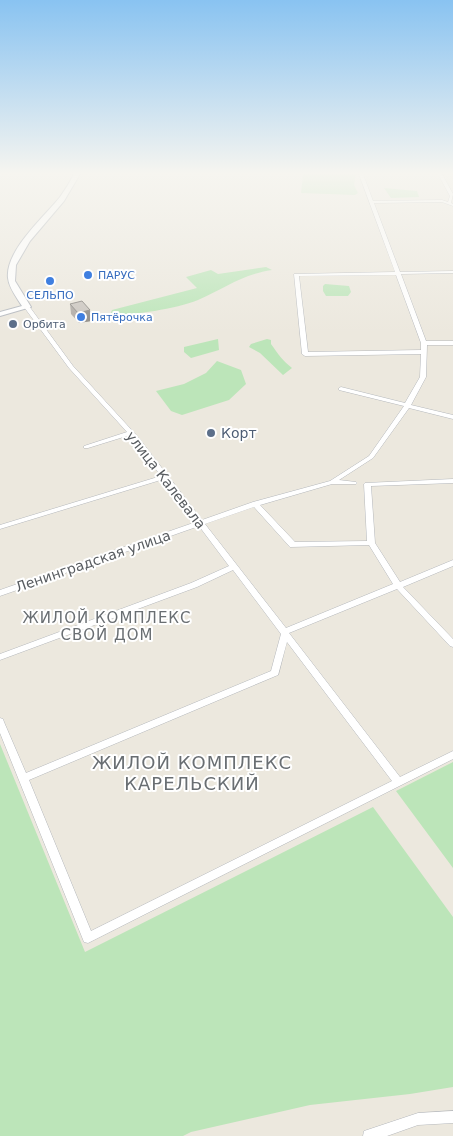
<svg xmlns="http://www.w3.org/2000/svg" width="453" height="1136" font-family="'DejaVu Sans',sans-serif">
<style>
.green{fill:#bce5b9}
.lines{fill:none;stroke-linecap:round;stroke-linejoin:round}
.street-casing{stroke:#b5b8bc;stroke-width:1}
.secondary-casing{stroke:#b5b9bf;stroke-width:2}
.street{fill:#fff;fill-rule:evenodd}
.secondary{fill:#fff;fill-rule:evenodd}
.wall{fill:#afaaa5}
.shaded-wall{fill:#8e8b86}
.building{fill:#cbc6c0;stroke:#8e8b86}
.shop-dot{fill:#3f7fe0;stroke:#fff;stroke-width:2}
.service-dot{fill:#5c6f8a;stroke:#fff;stroke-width:2}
.labels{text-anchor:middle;stroke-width:4;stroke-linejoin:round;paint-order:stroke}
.far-shop-label{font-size:11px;fill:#366cbe;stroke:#fff;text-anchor:start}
.far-service-label{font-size:11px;fill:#4e5e75;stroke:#fff;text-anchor:start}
.service-label{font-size:14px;fill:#4e5e75;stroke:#fff;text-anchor:start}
.street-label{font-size:14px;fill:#585c60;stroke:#fff}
.neighbourhood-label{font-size:15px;letter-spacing:1px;fill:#696e72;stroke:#fff}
.near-neighbourhood-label{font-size:18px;letter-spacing:1px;fill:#696e72;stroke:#fff}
</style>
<rect width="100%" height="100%" fill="#ece8de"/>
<path class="green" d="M303 174H356L354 185 358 193 355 195 301 193Z
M384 188 417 191 419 197 391 198Z
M266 267 272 270C240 275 226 288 198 300 175 309 135 315 110 315L112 310 197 288 186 277 211 270 218 274Z
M325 284 349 286 351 292 348 296H326L323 291V286Z
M218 339 219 350 191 358 184 352V347Z
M267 339 271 340V344C278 354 283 361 292 368L283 375 260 353 249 347 251 344Z
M217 361 241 370 246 384 229 400 182 415 171 411 156 391 184 384 206 373Z
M0 744 85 952 373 807 453 917V1087L410 1094 310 1105 191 1132 183 1136H0Z
M453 762V868L396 791Z"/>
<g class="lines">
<g class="street-casing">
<path id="street" d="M359 174H363L373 201 442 200 448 202 450 196 438 174H442L453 194 451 203 453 204V206L442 202 374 203 400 272 453 271V273L401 274 426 341H453V345H427L426 377 411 405 453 415V419L409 408 373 458 339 480 356 482 357 483 356 484H332L260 505 295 542 367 541 364 484 365 483 453 479V483L371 486 375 543 400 582 453 560V566L403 587 453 639V647L450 646 397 589 289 633 400 777 453 751V759L88 943 84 942 0 733V718L3 719 4 722 26 773 271 671 281 634 233 570 197 587 0 660V654L191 583 229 566 199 526 0 596V590L196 522 164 479 0 529V525L161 476 130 435 88 448H84V446L127 432 69 368 24 307 29 306 73 366 138 437 202 520 253 502 330 481 369 456 404 406 339 390V388L341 387 405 403 420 377 421 354 305 356 302 354 294 274 395 272ZM396 275 421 343V350L308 352 299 276ZM254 507 290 547 369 545 393 584 286 628 205 524ZM287 642 392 781 91 931 29 780 278 675Z
M453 1111V1123L418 1125 387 1136H363L364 1131 418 1113Z"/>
</g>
<g class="secondary-casing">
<path id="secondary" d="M74 174H80L64 201 30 241 16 265 15 281 31 307 0 316V312L22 306C17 298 9 288 8 278 5 251 44 217 60 197 65 190 70 182 74 174Z"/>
</g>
<use href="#street" class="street"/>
<use href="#secondary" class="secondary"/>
</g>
<path class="wall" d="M70 304 90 310 91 321 79 323 71 314Z"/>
<path class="shaded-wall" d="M90 310 91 321 79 323 78 313Z"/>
<path class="building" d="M82 301 90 310 78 313 70 304Z"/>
<linearGradient id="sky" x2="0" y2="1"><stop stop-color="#89c3f1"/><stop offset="0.52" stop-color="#f6f5f0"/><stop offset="1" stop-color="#f6f5f0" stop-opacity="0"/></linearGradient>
<rect width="453" height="333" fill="url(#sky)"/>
<g class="shop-dot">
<circle cx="88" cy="275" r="5"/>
<circle cx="50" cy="281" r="5"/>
<circle cx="81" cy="317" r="5"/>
</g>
<g class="service-dot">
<circle cx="13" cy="324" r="5"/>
<circle cx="211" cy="433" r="5"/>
</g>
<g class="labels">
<g class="far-shop-label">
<text x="98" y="279">ПАРУС</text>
<text x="50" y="299" text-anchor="middle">СЕЛЬПО</text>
<text x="91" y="321">Пятёрочка</text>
</g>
<g class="far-service-label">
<text x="23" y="328">Орбита</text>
</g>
<g class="service-label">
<text x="221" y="438">Корт</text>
</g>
<g class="street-label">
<text transform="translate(166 480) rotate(52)" y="5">улица Калевала</text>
<text transform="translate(93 561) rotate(-19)" y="5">Ленинградская улица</text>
</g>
<g class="neighbourhood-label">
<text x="107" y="623">ЖИЛОЙ КОМПЛЕКС<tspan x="107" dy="17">СВОЙ ДОМ</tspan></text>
</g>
<g class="near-neighbourhood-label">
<text x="192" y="769">ЖИЛОЙ КОМПЛЕКС<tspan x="192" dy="21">КАРЕЛЬСКИЙ</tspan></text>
</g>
</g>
</svg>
